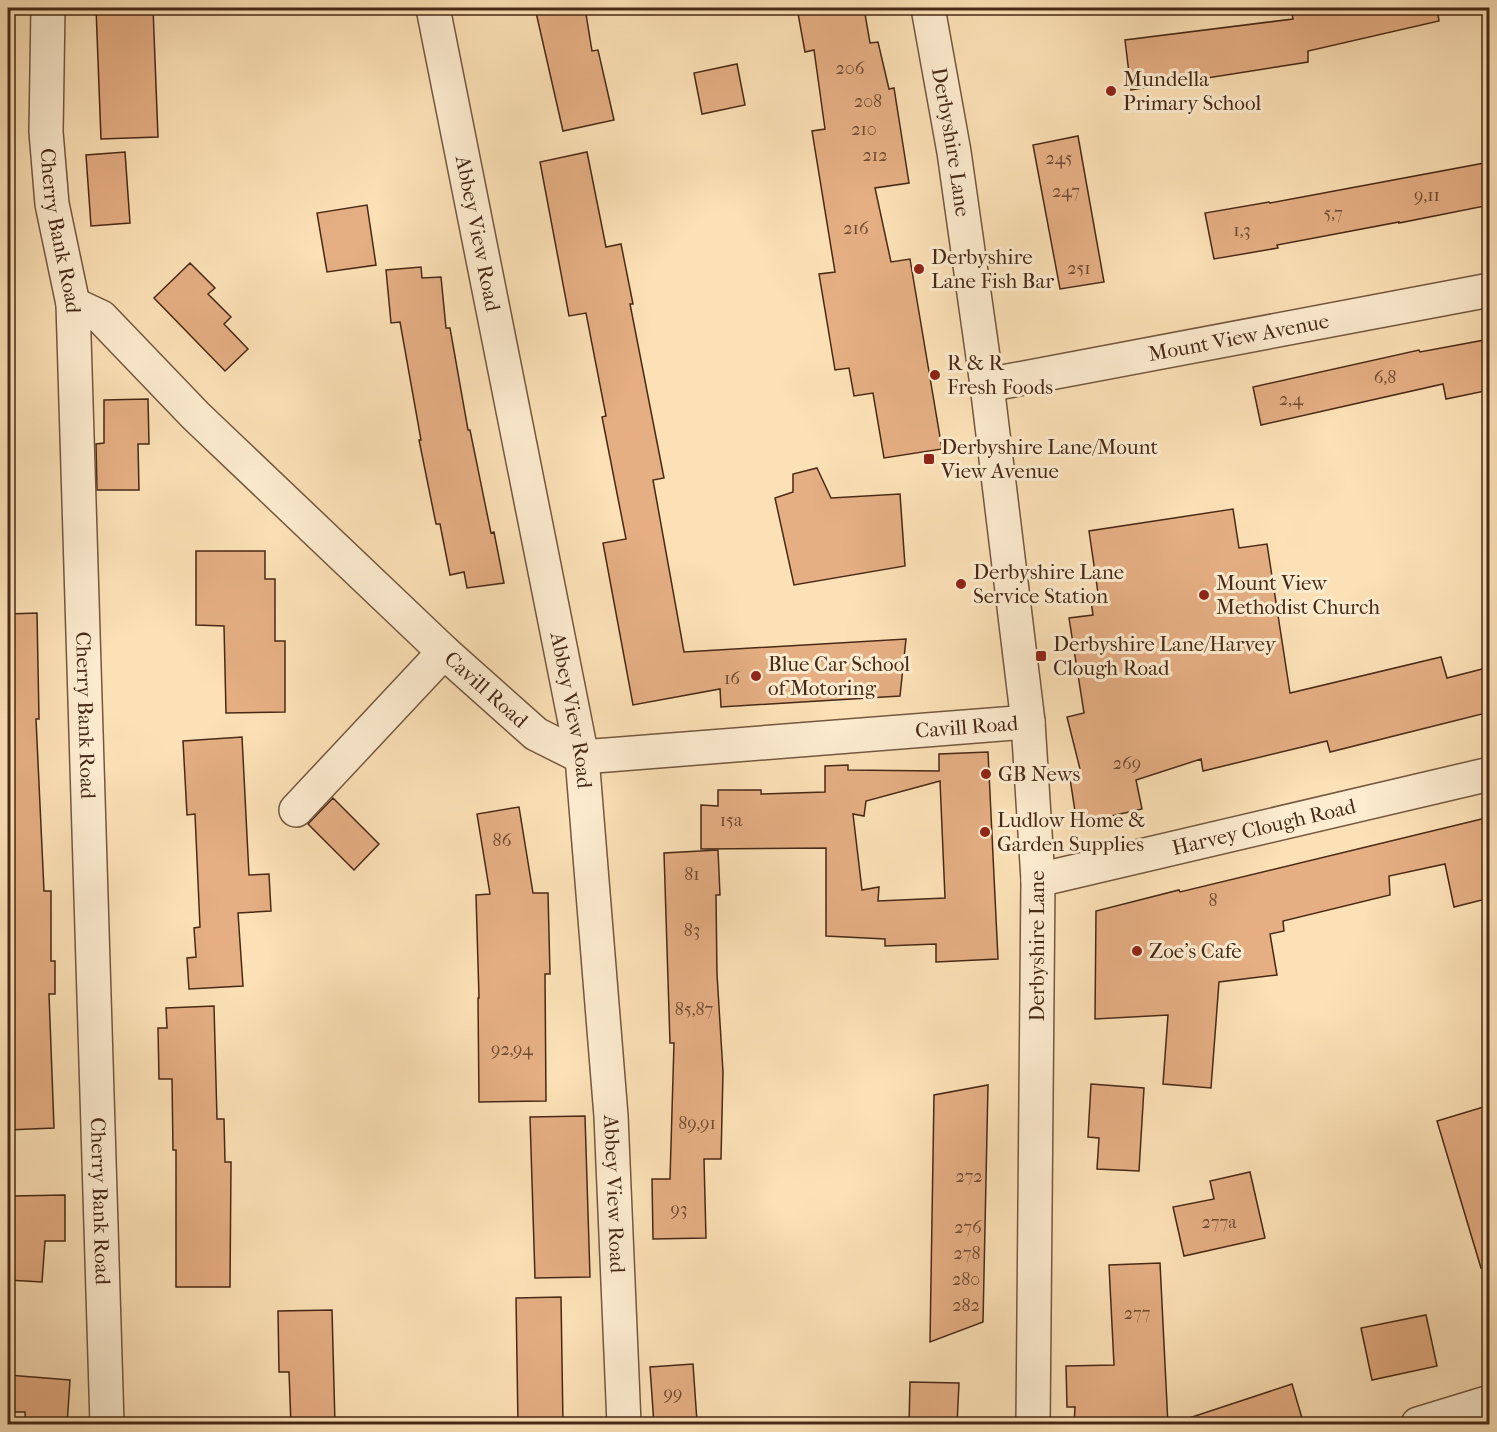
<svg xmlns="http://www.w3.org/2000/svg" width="1497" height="1432" font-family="'IM FELL French Canon',serif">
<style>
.building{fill:#e5ae83;stroke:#472917;stroke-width:1.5;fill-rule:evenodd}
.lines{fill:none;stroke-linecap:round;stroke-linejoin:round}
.minor-casing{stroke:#74573f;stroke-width:36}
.minor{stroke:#fdecd0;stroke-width:33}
.poi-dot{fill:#8f2418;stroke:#fdecd0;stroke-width:2}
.labels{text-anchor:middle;stroke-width:6;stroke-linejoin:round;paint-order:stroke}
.number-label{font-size:18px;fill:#6e4a32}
.poi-label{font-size:21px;fill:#472917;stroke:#fdecd0;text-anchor:start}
.street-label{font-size:21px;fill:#472917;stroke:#fdecd0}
</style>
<rect width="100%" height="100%" fill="#fce1b6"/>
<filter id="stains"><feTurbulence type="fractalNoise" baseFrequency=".00333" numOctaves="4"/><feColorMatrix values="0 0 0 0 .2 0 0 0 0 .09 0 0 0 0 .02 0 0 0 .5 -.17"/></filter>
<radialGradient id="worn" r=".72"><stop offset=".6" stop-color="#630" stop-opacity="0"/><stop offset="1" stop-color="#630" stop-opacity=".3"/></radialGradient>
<path class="building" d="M96 8H153L158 137 101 139Z
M535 8H585L592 51 598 50 614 120 563 131Z
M797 8H864L870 43 878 42 889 89 894 88 909 183 875 188 891 262 910 259 942 449 884 458 873 393 854 396 849 368 835 370 819 274 835 272 812 131 825 129 814 50 805 52Z
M1291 8H1437L1439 21 1308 51V62L1131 90 1125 40 1293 19Z
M737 64 745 105 702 114 694 73Z
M1078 136 1104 282 1060 289 1033 145Z
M125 152 130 223 91 226 86 155Z
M587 152 606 247 621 244 633 304H630L664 478 653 480 684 652 906 639 900 696 721 707 720 689 633 705 603 543 626 539 602 417 606 416 586 313 569 316 540 162Z
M1490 162V205L1399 223V222L1277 245 1278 248 1214 259 1205 213 1269 202 1270 203Z
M367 205 376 265 327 272 317 213Z
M190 263 215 288 208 294 231 317 224 324 248 349 225 371 154 298Z
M421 267 422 278 441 277 446 328H450L468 430H470L491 533 494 532 504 583 467 588 464 572 450 575 440 524H436L419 440H421L400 322 391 323 386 270Z
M1490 339V390L1446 399 1443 384 1261 425 1253 387 1419 350 1420 352Z
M148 399 149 444H138L139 490H97L96 444 104 443V400Z
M817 468 831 498 900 494 905 566 794 585 775 498 793 492V474Z
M1233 509 1239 548 1267 544 1290 693 1441 657 1447 678 1490 667V712L1330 752 1327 741 1203 771 1201 759 1136 780 1142 809 1077 824 1069 772 1080 769 1067 717 1084 713 1069 618 1093 615 1091 601 1099 600 1089 531Z
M196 551H265V579H275V641H285V712L226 713 224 626 196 625Z
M37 613 39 719H36L44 891H51V961H55V994H49L54 1128 8 1130V614Z
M242 737 249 875 269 874 271 911 238 913 243 986 189 989 187 958 196 957 194 928 200 927 195 814 187 815 183 741Z
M988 752 998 959 936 962V944L885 946V939L826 936V848L701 849V805L718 806V790H761V794L825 792V766L848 765V770L939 771V754ZM940 781 945 898 878 901 879 887 862 890 853 814 864 816 866 801Z
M333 798 379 844 354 870 308 824Z
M519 807 533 893H548L550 974H545L546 1101 479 1102 478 998H479L476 895 490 894 477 814Z
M1490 817V898L1454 907 1445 864 1389 876 1390 895 1283 921 1284 931 1270 934 1277 975 1219 982 1211 1088 1163 1084 1168 1015 1095 1019 1096 911 1179 890 1180 892Z
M718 850 720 895H716L717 974 723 1072 721 1159H704L706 1238 653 1239 652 1179H670L674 1043H670L664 853Z
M214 1006 217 1119H224L225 1162H231L230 1287H176V1150H173L172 1079H159L158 1028H167L166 1008Z
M1091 1084 1144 1088 1139 1171 1097 1169 1099 1138 1088 1137Z
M988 1085 983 1322 930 1342 934 1095Z
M1490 1105V1266L1481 1268 1437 1121Z
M585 1116 590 1277 535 1278 530 1117Z
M1250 1172 1265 1238 1184 1256 1173 1207 1214 1199 1210 1181Z
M65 1195V1241H45L42 1282 8 1280V1244L13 1245V1196Z
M1160 1263 1168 1425H1074L1075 1407H1067L1066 1366 1114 1365 1109 1265Z
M561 1297 563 1425H518L516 1298Z
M332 1310 335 1425H291L289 1372H279L278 1311Z
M1426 1315 1437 1366 1372 1380 1361 1328Z
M693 1364 697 1422 654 1425 650 1367Z
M8 1375 70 1380 67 1425H26L25 1412H8Z
M910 1382 959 1383 957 1425H909Z
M1292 1384 1304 1425H1190L1189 1418Z"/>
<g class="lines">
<g class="minor-casing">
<g id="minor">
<path id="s1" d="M48 8 46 132 52 204 73 304 107 1424"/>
<path id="s2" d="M433 8 582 757 611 1116 624 1424"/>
<path id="s3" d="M928 8 954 152 987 385 1028 722 1038 880 1033 1424"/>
<path id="s4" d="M73 304 101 317 196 416 444 652 536 734 582 757 1028 722"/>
<path id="s5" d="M987 385 1490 290"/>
<path d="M296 810 444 652"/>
<path id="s6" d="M1038 880 1490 774"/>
<path d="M1418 1424 1490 1402"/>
</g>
</g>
<use href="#minor" class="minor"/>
</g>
<g class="poi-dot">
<circle cx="1111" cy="91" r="6"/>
<circle cx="919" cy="269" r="6"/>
<circle cx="935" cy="375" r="6"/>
<rect x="923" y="453" width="12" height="12" rx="3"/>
<circle cx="961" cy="584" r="6"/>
<circle cx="1204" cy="595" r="6"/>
<rect x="1035" y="650" width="12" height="12" rx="3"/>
<circle cx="756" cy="676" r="6"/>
<circle cx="986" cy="774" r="6"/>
<circle cx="985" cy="832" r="6"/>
<circle cx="1137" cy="951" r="6"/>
</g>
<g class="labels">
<g class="number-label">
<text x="850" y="74">206</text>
<text x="868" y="107">208</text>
<text x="864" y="135">210</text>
<text x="875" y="161">212</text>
<text x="1059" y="164">245</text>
<text x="1066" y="197">247</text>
<text x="1427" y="201">9,11</text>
<text x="1333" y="219">5,7</text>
<text x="856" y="234">216</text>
<text x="1242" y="236">1,3</text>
<text x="1079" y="274">251</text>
<text x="1385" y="383">6,8</text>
<text x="1291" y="405">2,4</text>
<text x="732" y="684">16</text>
<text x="1127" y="769">269</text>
<text x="731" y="826">15a</text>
<text x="502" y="846">86</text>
<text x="692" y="880">81</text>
<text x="1213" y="906">8</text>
<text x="692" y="936">83</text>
<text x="694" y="1015">85,87</text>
<text x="512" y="1055">92,94</text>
<text x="697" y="1129">89,91</text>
<text x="969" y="1182">272</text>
<text x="679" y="1215">93</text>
<text x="1219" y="1228">277a</text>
<text x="968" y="1233">276</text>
<text x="967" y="1259">278</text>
<text x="966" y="1285">280</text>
<text x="966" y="1311">282</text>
<text x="1137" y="1319">277</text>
<text x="673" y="1399">99</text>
</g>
<g class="poi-label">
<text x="1123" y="86">Mundella<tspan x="1123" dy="24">Primary School</tspan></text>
<text x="931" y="264">Derbyshire<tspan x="931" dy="24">Lane Fish Bar</tspan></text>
<text x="947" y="370">R &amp; R<tspan x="947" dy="24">Fresh Foods</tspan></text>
<text x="941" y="454">Derbyshire Lane/Mount<tspan x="941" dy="24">View Avenue</tspan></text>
<text x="973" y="579">Derbyshire Lane<tspan x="973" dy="24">Service Station</tspan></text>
<text x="1216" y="590">Mount View<tspan x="1216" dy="24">Methodist Church</tspan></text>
<text x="1053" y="651">Derbyshire Lane/Harvey<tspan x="1053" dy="24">Clough Road</tspan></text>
<text x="768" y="671">Blue Car School<tspan x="768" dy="24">of Motoring</tspan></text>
<text x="998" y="781">GB News</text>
<text x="997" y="827">Ludlow Home &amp;<tspan x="997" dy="24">Garden Supplies</tspan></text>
<text x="1149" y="958">Zoe's Cafe</text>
</g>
<g class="street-label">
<text dy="7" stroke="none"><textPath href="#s3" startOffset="136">Derbyshire Lane</textPath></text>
<text dy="7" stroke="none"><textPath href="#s1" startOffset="224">Cherry Bank Road</textPath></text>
<text dy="7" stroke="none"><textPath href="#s2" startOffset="230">Abbey View Road</textPath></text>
<text dy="7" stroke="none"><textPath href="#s5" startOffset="256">Mount View Avenue</textPath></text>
<text dy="7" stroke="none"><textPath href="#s4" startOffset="567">Cavill Road</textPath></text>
<text dy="7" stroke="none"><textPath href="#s2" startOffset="716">Abbey View Road</textPath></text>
<text dy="7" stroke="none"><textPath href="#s1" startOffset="710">Cherry Bank Road</textPath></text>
<text dy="7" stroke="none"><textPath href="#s4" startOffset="1071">Cavill Road</textPath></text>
<text dy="7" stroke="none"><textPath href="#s6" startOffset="232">Harvey Clough Road</textPath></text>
<text transform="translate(1037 946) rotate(-90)" y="7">Derbyshire Lane</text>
<text dy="7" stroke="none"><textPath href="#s2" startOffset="1202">Abbey View Road</textPath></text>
<text dy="7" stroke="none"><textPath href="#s1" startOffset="1196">Cherry Bank Road</textPath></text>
</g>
</g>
<rect width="1497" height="1432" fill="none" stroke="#fce1b6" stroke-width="30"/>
<rect x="9" y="9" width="1479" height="1414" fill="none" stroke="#472917" stroke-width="3"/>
<rect x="15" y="15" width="1467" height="1402" fill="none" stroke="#472917" stroke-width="1.5"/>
<rect width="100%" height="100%" filter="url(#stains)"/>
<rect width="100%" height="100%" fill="url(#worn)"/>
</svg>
